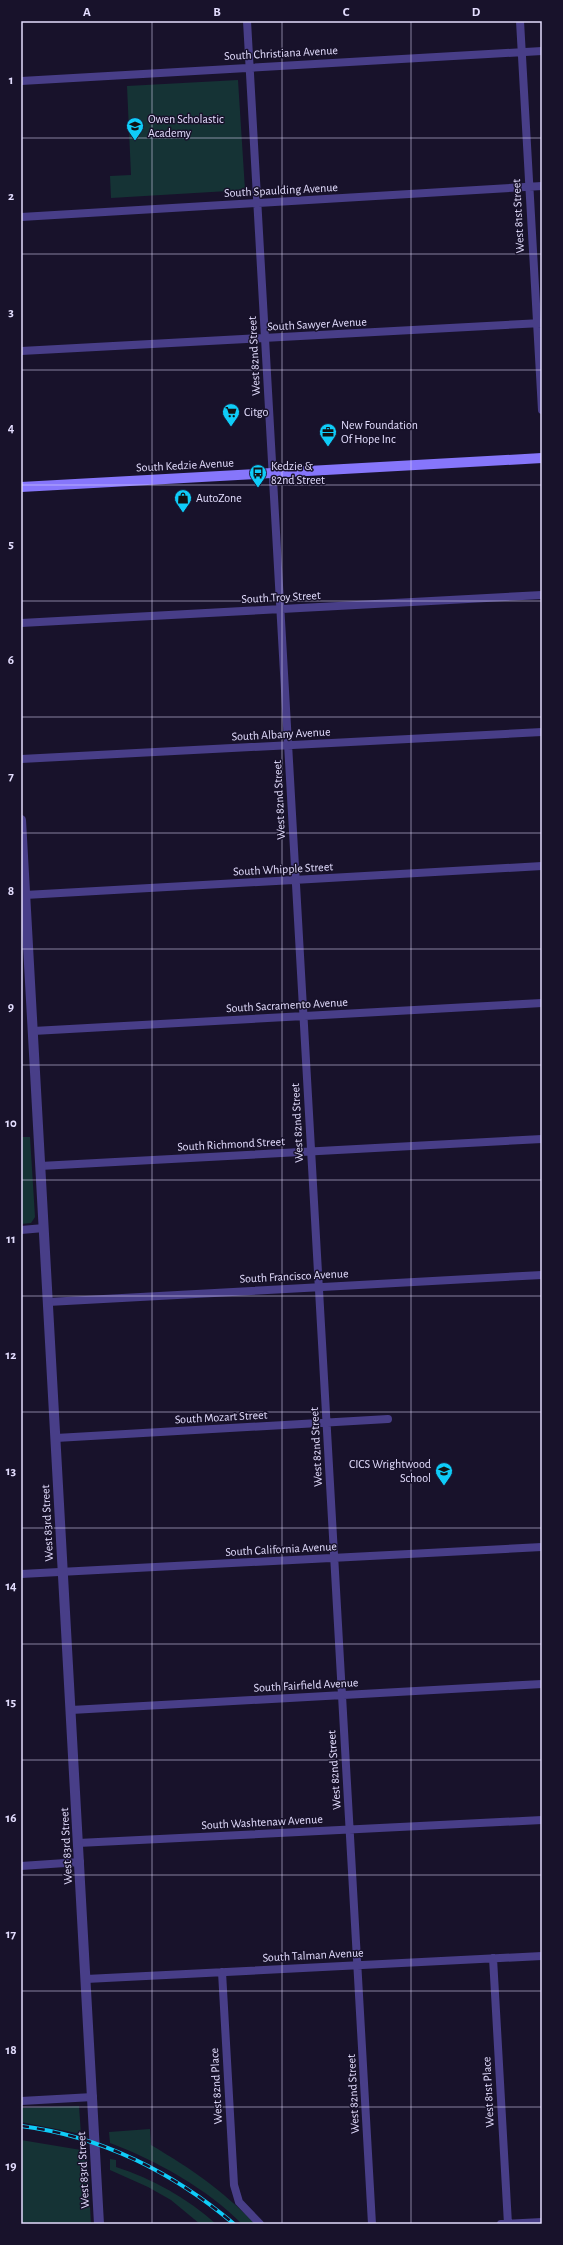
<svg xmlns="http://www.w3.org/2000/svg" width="563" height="2245" font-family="'Alegreya Sans',sans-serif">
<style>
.green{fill:#153335}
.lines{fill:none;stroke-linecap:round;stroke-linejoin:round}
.minor{stroke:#483e88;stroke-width:8}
.tertiary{stroke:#483e88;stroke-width:10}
.secondary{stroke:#8676fb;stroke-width:10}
.rail-casing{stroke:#0fccf8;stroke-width:4}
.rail{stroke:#18122b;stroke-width:2.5;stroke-dasharray:8;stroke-linecap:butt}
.grid{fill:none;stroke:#e3ddfe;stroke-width:1;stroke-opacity:0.55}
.labels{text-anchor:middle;stroke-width:3;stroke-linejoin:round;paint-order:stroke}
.street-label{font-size:12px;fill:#e3ddfe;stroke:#18122b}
.poi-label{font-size:12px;fill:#e3ddfe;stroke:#18122b;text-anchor:start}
.neatline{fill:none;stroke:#e3ddfe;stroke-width:1.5}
.grid-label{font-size:13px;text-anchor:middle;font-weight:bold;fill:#e3ddfe}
</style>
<rect width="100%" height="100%" fill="#18122b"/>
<path class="green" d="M238 80 245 190 111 198 110 176 131 175 127 86Z
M21 1137H30L35 1217 31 1223 21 1224Z
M79 2106 81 2134 21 2122V2108Z
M150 2129 151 2145C193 2170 221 2189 255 2224H242C209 2190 154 2159 110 2143L109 2132Z
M21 2140 87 2151 91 2224H21Z
M110 2159 116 2160V2167C153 2179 187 2198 216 2224H200L171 2200 148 2187 110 2170Z"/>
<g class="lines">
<path class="minor" d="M247 21 372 2224
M520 21 542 410
M21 81 542 51
M21 217 542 186
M21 351 542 323
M21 623 542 595
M21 759 542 732
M25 895 542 866
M33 1031 542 1003
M40 1166 542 1139
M21 1230 44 1228
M48 1302 542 1275
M56 1438 388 1419
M21 1574 542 1547
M71 1710 542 1684
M78 1843 542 1820
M21 1866 80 1862
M493 1958 508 2224
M222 1972 234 2185 239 2202 260 2224
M86 1979 542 1956
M21 2101 93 2097
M501 2224 542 2222"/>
<path class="tertiary" d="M21 820 99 2224"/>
<path class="secondary" d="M21 487 542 458"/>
<g class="rail-casing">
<path id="rail" d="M21 2126C100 2136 173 2172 234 2224"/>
</g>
<use href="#rail" class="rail"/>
</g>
<path class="grid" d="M152 21V2224M282 21V2224M411 21V2224M21 138H542M21 254H542M21 370H542M21 485H542M21 601H542M21 717H542M21 833H542M21 949H542M21 1065H542M21 1180H542M21 1296H542M21 1412H542M21 1528H542M21 1644H542M21 1760H542M21 1875H542M21 1991H542M21 2107H542"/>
<defs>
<g id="school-pin" transform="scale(0.9)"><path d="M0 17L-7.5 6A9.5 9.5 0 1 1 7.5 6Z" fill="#0fccf8" stroke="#18122b"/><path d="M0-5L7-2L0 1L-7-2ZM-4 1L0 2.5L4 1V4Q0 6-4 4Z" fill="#111"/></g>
<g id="supermarket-pin" transform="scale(0.9)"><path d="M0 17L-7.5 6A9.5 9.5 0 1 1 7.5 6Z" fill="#0fccf8" stroke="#18122b"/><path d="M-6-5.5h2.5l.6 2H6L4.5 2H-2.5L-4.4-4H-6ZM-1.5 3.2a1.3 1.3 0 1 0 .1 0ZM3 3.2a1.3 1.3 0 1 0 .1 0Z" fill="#111"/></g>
<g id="office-pin" transform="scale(0.9)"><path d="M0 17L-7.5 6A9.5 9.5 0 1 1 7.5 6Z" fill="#0fccf8" stroke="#18122b"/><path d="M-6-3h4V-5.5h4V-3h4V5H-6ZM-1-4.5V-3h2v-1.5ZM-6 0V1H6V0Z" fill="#111"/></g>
<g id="bus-pin" transform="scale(0.9)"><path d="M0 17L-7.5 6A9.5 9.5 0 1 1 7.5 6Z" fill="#0fccf8" stroke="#18122b"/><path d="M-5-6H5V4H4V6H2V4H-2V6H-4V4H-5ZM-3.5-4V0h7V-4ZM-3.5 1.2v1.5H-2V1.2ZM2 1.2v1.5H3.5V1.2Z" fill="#111"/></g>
<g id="shop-pin" transform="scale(0.9)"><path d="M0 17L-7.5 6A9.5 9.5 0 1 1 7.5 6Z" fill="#0fccf8" stroke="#18122b"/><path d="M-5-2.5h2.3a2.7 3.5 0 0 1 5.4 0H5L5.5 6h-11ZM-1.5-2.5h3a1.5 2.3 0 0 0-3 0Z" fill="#111"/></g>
</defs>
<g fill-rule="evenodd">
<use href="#school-pin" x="135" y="126"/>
<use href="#supermarket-pin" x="231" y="412"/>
<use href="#office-pin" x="328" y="432"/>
<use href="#bus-pin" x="258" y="473"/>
<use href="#shop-pin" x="183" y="498"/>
<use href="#school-pin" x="444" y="1471"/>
</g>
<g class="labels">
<g class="street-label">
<text transform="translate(281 53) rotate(-3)" y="4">South Christiana Avenue</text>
<text transform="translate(281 190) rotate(-3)" y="4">South Spaulding Avenue</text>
<text transform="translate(518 216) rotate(-93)" y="4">West 81st Street</text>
<text transform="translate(317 324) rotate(-3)" y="4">South Sawyer Avenue</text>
<text transform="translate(254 356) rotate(-93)" y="4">West 82nd Street</text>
<text transform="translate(185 465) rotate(-3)" y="4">South Kedzie Avenue</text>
<text transform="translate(281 597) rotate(-3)" y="4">South Troy Street</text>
<text transform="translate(281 734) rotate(-3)" y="4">South Albany Avenue</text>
<text transform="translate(279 800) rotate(-93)" y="4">West 82nd Street</text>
<text transform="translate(283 869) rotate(-3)" y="4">South Whipple Street</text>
<text transform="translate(287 1005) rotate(-3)" y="4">South Sacramento Avenue</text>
<text transform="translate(297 1123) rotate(-93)" y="4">West 82nd Street</text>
<text transform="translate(231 1144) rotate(-3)" y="4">South Richmond Street</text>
<text transform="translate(294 1276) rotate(-3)" y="4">South Francisco Avenue</text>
<text transform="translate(221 1417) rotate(-3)" y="4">South Mozart Street</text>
<text transform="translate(316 1447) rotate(-93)" y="4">West 82nd Street</text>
<text transform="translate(47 1523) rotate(-93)" y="4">West 83rd Street</text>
<text transform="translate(281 1549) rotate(-3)" y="4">South California Avenue</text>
<text transform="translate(306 1685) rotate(-3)" y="4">South Fairfield Avenue</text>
<text transform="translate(334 1770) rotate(-94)" y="4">West 82nd Street</text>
<text transform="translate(262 1822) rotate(-3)" y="4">South Washtenaw Avenue</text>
<text transform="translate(66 1846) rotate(-93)" y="4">West 83rd Street</text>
<text transform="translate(313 1955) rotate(-3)" y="4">South Talman Avenue</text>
<text transform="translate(216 2086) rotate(-93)" y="4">West 82nd Place</text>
<text transform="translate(488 2092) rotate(-93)" y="4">West 81st Place</text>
<text transform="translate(353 2094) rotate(-93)" y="4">West 82nd Street</text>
<text transform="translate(83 2170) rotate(-93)" y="4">West 83rd Street</text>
</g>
<g class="poi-label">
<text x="148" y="123">Owen Scholastic<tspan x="148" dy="14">Academy</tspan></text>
<text x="244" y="416">Citgo</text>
<text x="341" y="429">New Foundation<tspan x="341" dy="14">Of Hope Inc</tspan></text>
<text x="271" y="470">Kedzie &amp;<tspan x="271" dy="14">82nd Street</tspan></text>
<text x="196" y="502">AutoZone</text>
<text x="431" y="1468" text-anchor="end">CICS Wrightwood<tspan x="431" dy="14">School</tspan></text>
</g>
</g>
<rect width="563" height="2245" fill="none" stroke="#18122b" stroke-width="44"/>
<rect x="22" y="22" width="519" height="2201" class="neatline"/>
<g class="grid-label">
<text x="87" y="16">A</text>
<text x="217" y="16">B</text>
<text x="346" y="16">C</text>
<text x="476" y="16">D</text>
<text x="11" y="84">1</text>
<text x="11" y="200">2</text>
<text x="11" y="316">3</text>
<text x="11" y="432">4</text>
<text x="11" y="548">5</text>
<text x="11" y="664">6</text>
<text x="11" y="780">7</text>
<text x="11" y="895">8</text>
<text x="11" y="1011">9</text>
<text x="11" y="1127">10</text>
<text x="11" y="1243">11</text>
<text x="11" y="1359">12</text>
<text x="11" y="1475">13</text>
<text x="11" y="1590">14</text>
<text x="11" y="1706">15</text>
<text x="11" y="1822">16</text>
<text x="11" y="1938">17</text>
<text x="11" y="2054">18</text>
<text x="11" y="2170">19</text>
</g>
</svg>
